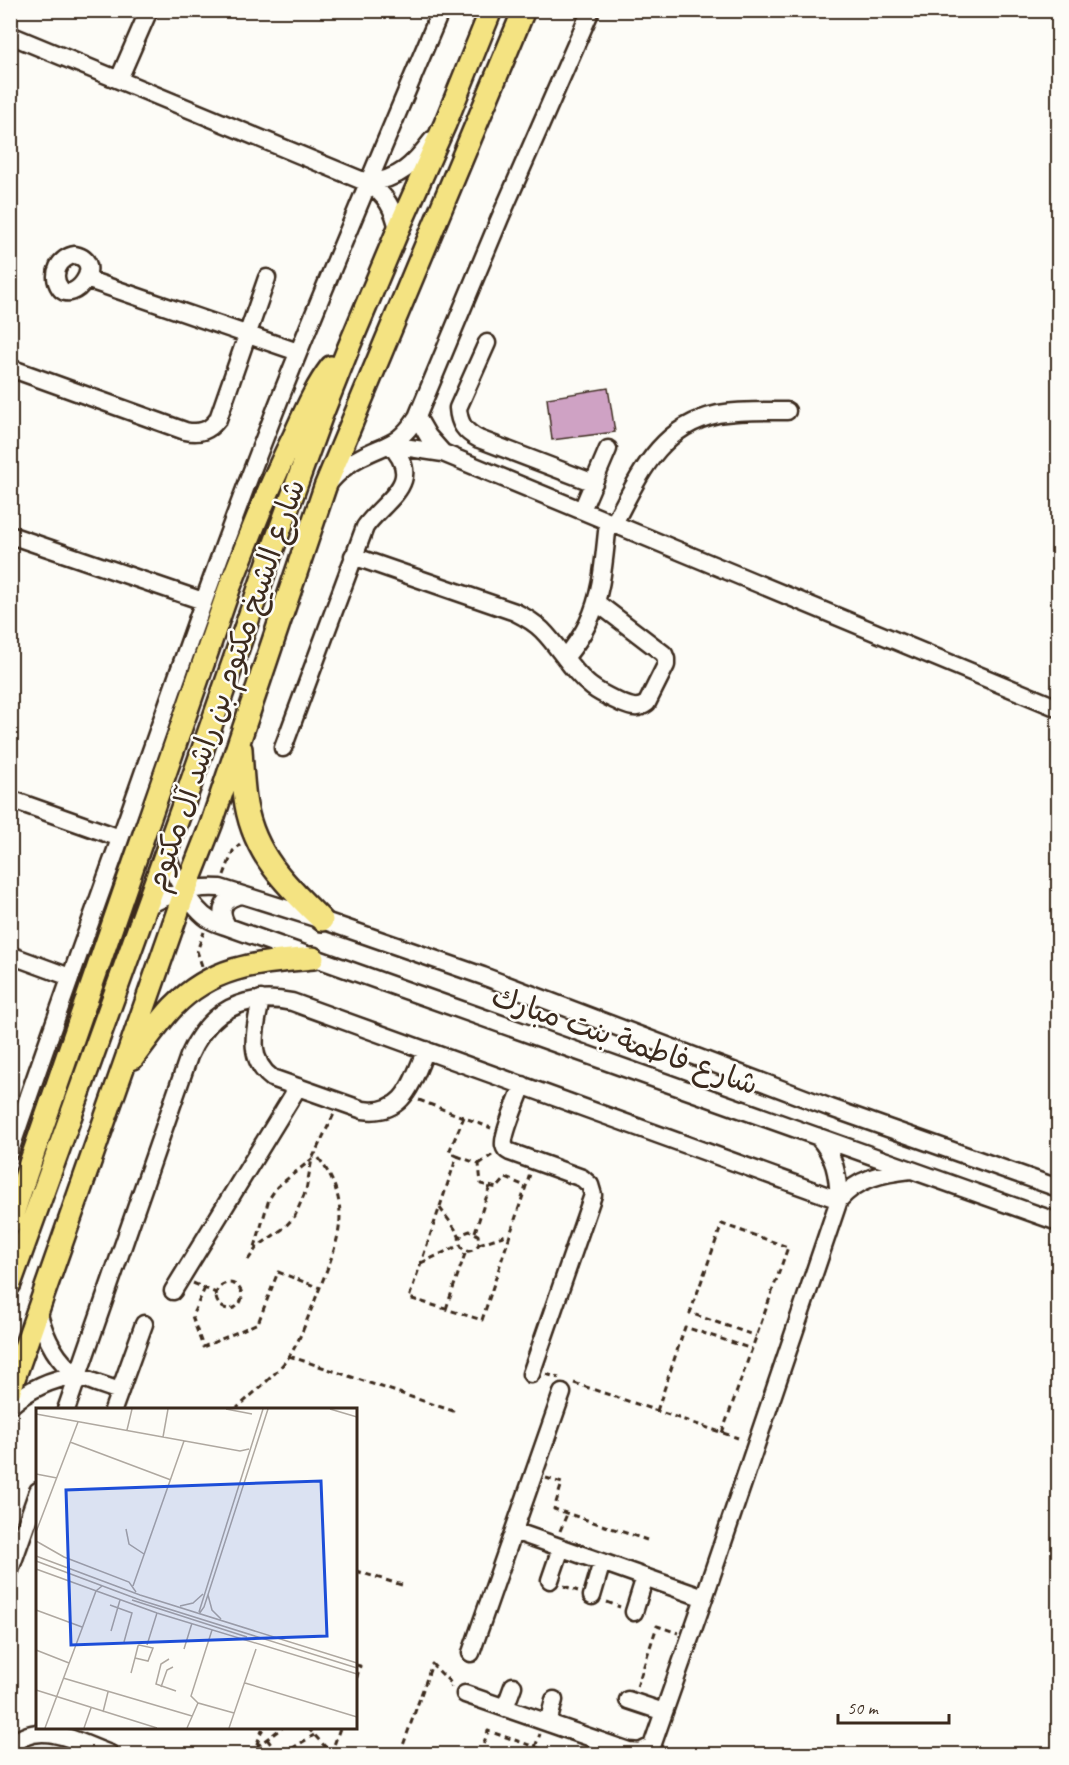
<svg xmlns="http://www.w3.org/2000/svg" width="1069" height="1765" font-family="Caveat,'Playpen Sans Arabic',sans-serif">
<style>
.building{fill:#cfa2c4;stroke:#3b2a1e;stroke-width:1.5}
.lines{fill:none;stroke-linecap:round;stroke-linejoin:round}
.minor-casing{stroke:#3b2a1e;stroke-width:21}
.major-casing{stroke:#3b2a1e;stroke-width:26}
.path{stroke:#3b2a1e;stroke-width:3;stroke-dasharray:6 4.5;stroke-linecap:butt}
.minor{stroke:#fdfcf7;stroke-width:16}
.major{stroke:#f4e382;stroke-width:21}
.labels{text-anchor:middle;stroke-width:5;stroke-linejoin:round;paint-order:stroke}
.street-label{font-size:30px;fill:#3b2a1e;stroke:#fdfcf7}
.inset-road{fill:none;stroke:#afa8a0;stroke-width:1.5}
.view{fill:#1d4ed8;fill-opacity:0.15;stroke:#1d4ed8;stroke-width:3}
.inset-edge{fill:none;stroke:#3b2a1e;stroke-width:3}
</style>
<rect width="100%" height="100%" fill="#fdfcf7"/>
<filter id="ink" filterUnits="userSpaceOnUse"><feTurbulence type="fractalNoise" baseFrequency=".0167" numOctaves="2"/><feDisplacementMap in="SourceGraphic" scale="12" xChannelSelector="R" yChannelSelector="G"/><feConvolveMatrix kernelMatrix="1 2 1 2 8 2 1 2 1" color-interpolation-filters="sRGB"/></filter>
<g filter="url(#ink)">
<path class="building" d="M608 388 615 432 552 440 547 398Z"/>
<g class="lines">
<g class="minor-casing">
<path id="minor" d="M10 35 368 183C386 195 394 209 398 230
M119 79 149 10
M368 183C400 179 413 165 432 140
M75 255C107 262 73 306 60 288 50 274 60 257 75 255Z
M86 279 298 352
M487 343 458 408C459 424 465 432 479 439L594 483
M10 368 185 431C200 434 209 431 218 419L267 278
M417 417 428 436 443 453
M390 445 443 453 1058 708
M328 484C337 474 348 463 361 457 388 443 398 446 417 417L500 218 591 10
M582 510 608 449
M613 525C639 477 658 427 718 414 740 410 764 411 787 411
M10 535 203 601
M353 556 515 612C525 617 534 622 542 630 560 648 572 672 592 687 601 694 611 698 621 703 631 707 638 710 647 703L666 665V659L664 654 596 602
M565 658C574 647 582 636 588 623 603 592 604 556 608 523
M283 748 365 527C385 499 426 482 390 445
M10 799 120 838
M166 852C172 872 191 909 210 920 215 923 222 925 228 927L1058 1222
M146 907C168 894 193 886 220 888L322 920 483 976 831 1108 1058 1188
M228 927C217 911 223 898 242 895
M10 955 70 977
M261 999C256 1027 245 1058 272 1078L363 1110C405 1116 412 1081 426 1050
M523 1085C519 1096 502 1135 504 1145 505 1149 506 1150 510 1152L582 1178 590 1185 593 1195 531 1374
M10 1151C45 1047 83 943 120 839 169 701 216 561 270 424 324 285 383 148 441 10
M839 1200C858 1178 883 1173 911 1170
M173 1291 298 1087
M38 1311C44 1334 55 1360 76 1374 89 1382 106 1386 120 1391
M10 1406C30 1388 51 1379 77 1375
M66 1410 189 1056C209 1011 244 992 292 1002L839 1200
M113 1410 144 1324
M514 1531 704 1598
M10 1570 38 1491
M550 1580 561 1548
M592 1596 602 1562
M634 1612 645 1577
M471 1653 562 1393
M465 1694 629 1751 640 1752 652 1746 704 1598 839 1200C838 1175 835 1155 817 1136
M628 1700 664 1712
M505 1708 513 1686
M548 1723 554 1700
M10 1748C36 1716 79 1743 110 1754"/>
</g>
<g class="major-casing">
<path id="major" d="M241 749C242 767 243 787 246 805 255 856 287 886 322 920
M133 1058C146 1041 158 1023 173 1007 214 965 258 963 313 958
M10 1223 27 1172 229 589C249 538 269 486 294 436 305 412 315 388 331 367
M10 1284 191 783 271 554 321 417 348 349 398 230 445 124 491 10
M10 1390 185 891 211 825 325 487 524 10"/>
</g>
<path class="path" d="M224 875 233 851 240 845
M202 966 197 951 204 932
M419 1100 491 1128
M464 1117 449 1152 457 1156 409 1298 482 1320 530 1174
M457 1156 479 1164 481 1184 497 1188 506 1178 525 1186
M479 1164 492 1155
M440 1208C446 1217 455 1227 459 1236 460 1240 458 1242 461 1246 465 1255 475 1251 479 1244L478 1235 470 1231 462 1234 460 1238
M475 1232 490 1186
M479 1244 509 1234
M255 1247 269 1199 277 1187 312 1159
M248 1260 257 1247 284 1228 295 1216 306 1190 312 1159 334 1114
M421 1263 460 1245
M193 1283 216 1293
M216 1296a13 13 0 1 1 26 0a13 13 0 1 1-26 0Z
M205 1288 192 1316 203 1347 258 1323 278 1272 320 1288
M446 1309 466 1251
M289 1356 456 1412
M546 1374 559 1378
M574 1383 738 1438
M235 1410C253 1393 273 1378 288 1358 300 1341 307 1319 315 1300 337 1243 358 1208 315 1153
M657 1411 685 1327 752 1349
M722 1433 788 1247 722 1224 690 1313 756 1336
M546 1478 562 1483 554 1509 647 1540
M560 1531 567 1514
M356 1571 405 1586
M564 1586 578 1591
M607 1602 620 1607
M356 1665 360 1666 356 1680
M637 1687 657 1626 678 1633
M308 1728 331 1753
M267 1739 278 1754
M256 1747 282 1728
M535 1747 540 1734
M253 1754 263 1728
M283 1754 314 1735
M322 1754 328 1751
M331 1754 340 1728
M400 1754 432 1664 452 1684 451 1687
M480 1754 488 1731 556 1754"/>
<use href="#minor" class="minor"/>
<use href="#major" class="major"/>
</g>
</g>
<g class="labels">
<g class="street-label">
<text transform="translate(225 685) rotate(-71)" y="10">شارع الشيخ مكتوم بن راشد آل مكتوم</text>
<text transform="translate(625 1040) rotate(19)" y="10">شارع فاطمة بنت مبارك</text>
</g>
</g>
<g transform="translate(36 1408)">
<rect width="321" height="321" fill="#fdfcf7"/>
<path class="inset-road" d="M190 1 216 6M294 1 321 9M0 6 204 43 213 41M91 22 96 1M127 29 132 1M34 34 135 72M0 66 21 70M90 121 93 136 108 146M0 124 42 14M0 133 28 149 93 174 100 184M0 148 104 187 321 255M0 153 104 192 321 260M0 161 121 205 321 266M97 178 148 33M172 187 176 202 185 211M96 192 211 229M74 197 96 205 88 234M144 198 157 195 167 186M0 202 46 219M163 204 227 1M163 206 168 199 232 1M75 223 84 192M111 237 121 205M148 241 156 215M0 242 33 255M133 251 125 256 120 276 140 283M95 265 99 250 102 238 103 237 117 240 112 253 99 250M27 270 156 308M209 275 321 309M125 279 131 262 137 259M0 282 121 320M162 295 155 288 176 222M67 304 72 284M9 320 60 183 66 178M48 320 55 300M151 320 162 295 198 305M193 320 220 241"/>
<path class="view" d="M285 73 291 228 35 237 30 82Z"/>
<rect width="321" height="321" class="inset-edge"/>
</g>
<rect width="1069" height="1765" fill="none" stroke="#fdfcf7" stroke-width="36"/>
<rect x="18" y="18" width="1033" height="1729" fill="none" stroke="#3b2a1e" stroke-width="2" filter="url(#ink)"/>
<path d="M838 1714v9h111v-9" fill="none" stroke="#3b2a1e" stroke-width="3"/>
<text x="847" y="1714" font-size="18" fill="#3b2a1e" stroke="#fdfcf7" stroke-width="4.5" paint-order="stroke">50 m</text>
</svg>
